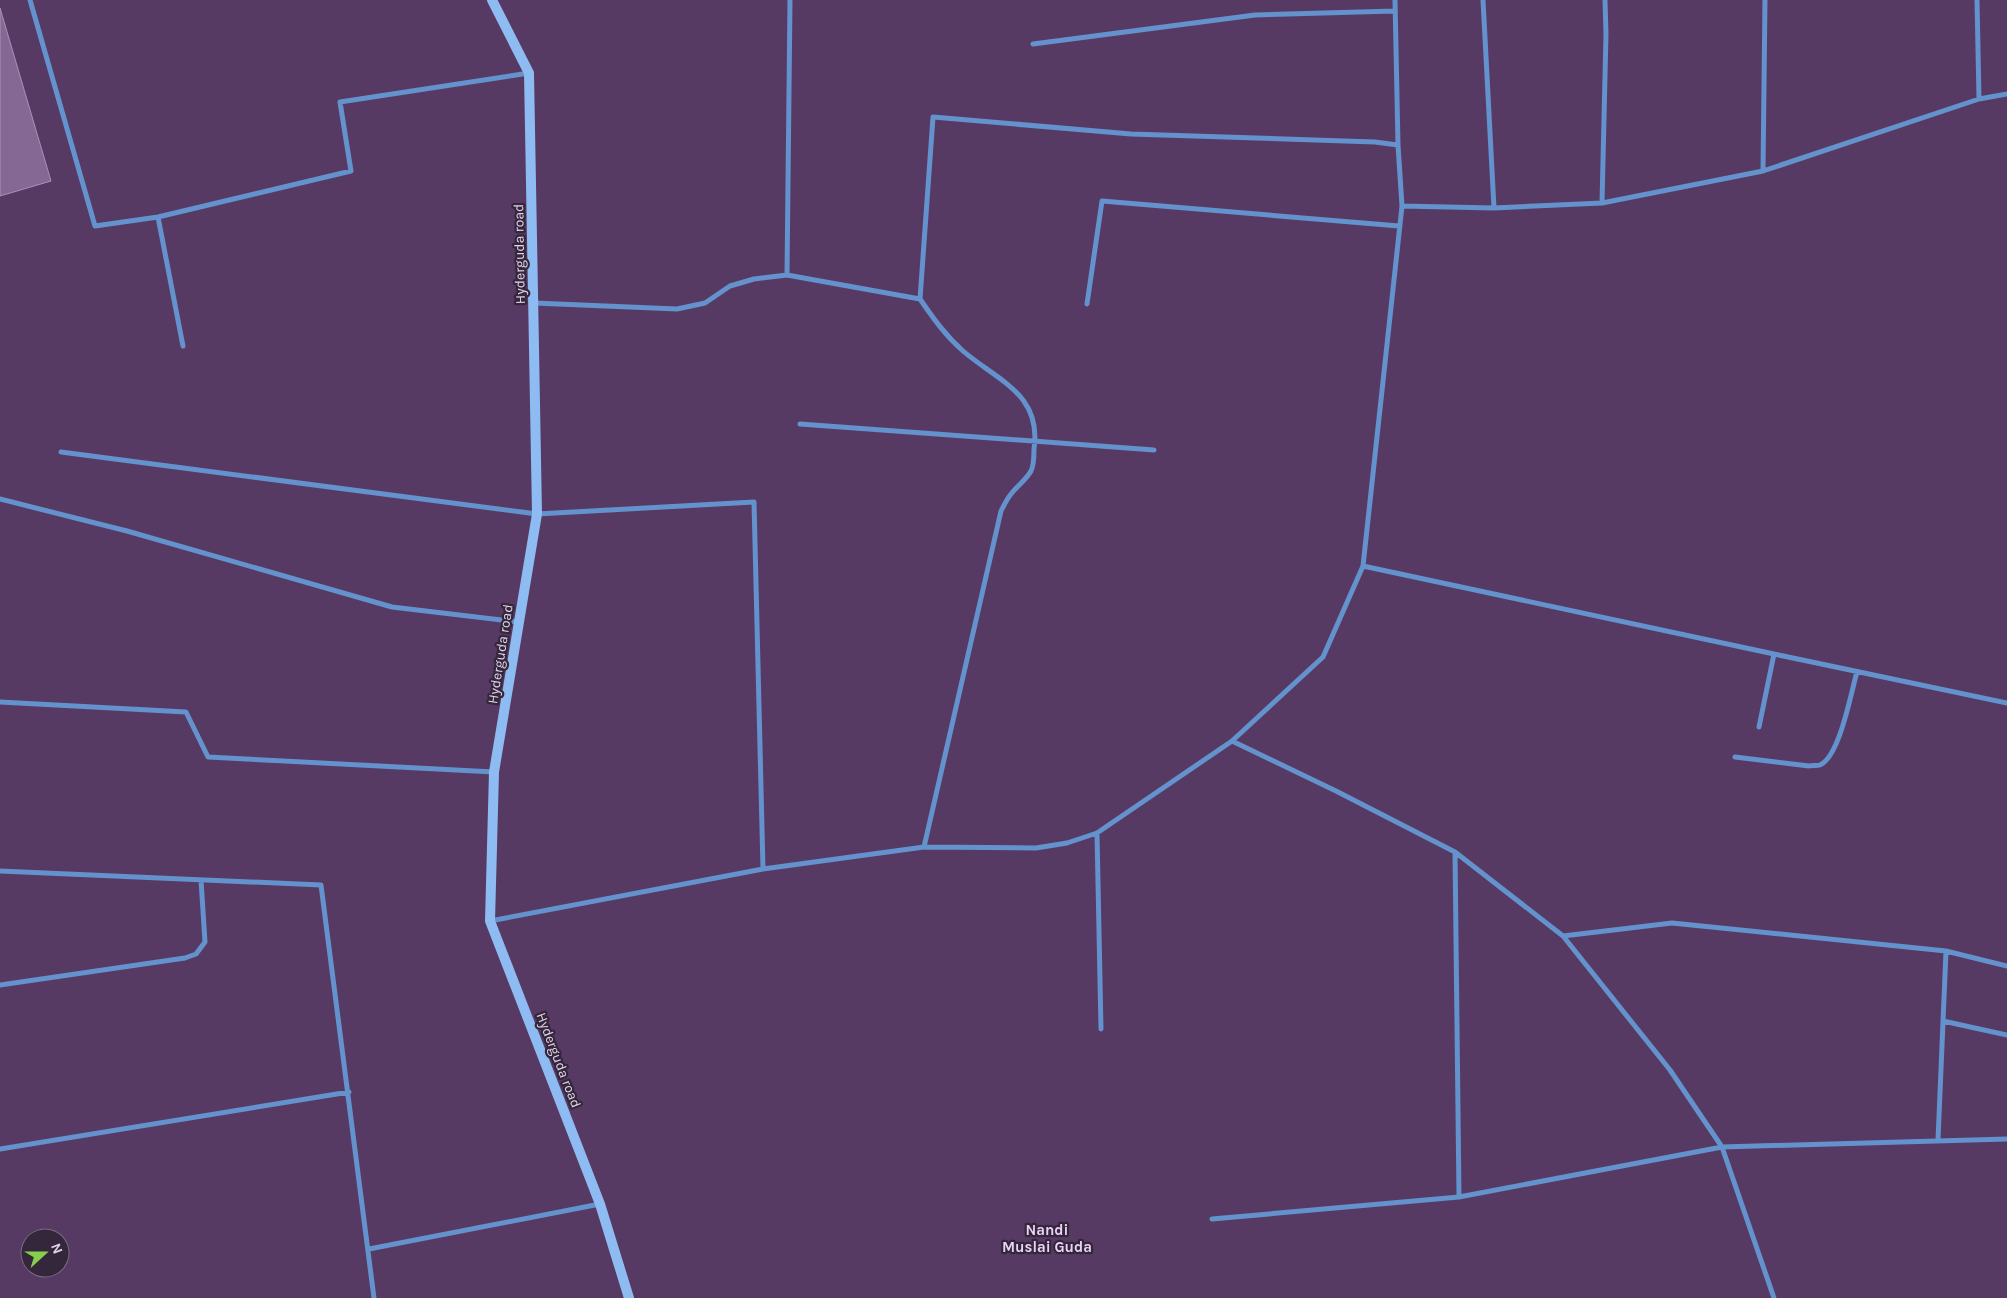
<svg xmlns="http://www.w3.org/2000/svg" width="2007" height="1298" font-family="Karla,sans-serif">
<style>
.building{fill:#866895;stroke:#ad8ebd}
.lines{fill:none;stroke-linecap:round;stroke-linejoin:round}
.street{stroke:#6392cd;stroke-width:5}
.secondary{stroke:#8ebbf2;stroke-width:10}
.labels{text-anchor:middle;stroke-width:4.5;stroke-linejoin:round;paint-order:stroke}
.street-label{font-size:14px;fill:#e3d2eb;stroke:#34273b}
.neighbourhood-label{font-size:15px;font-weight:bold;fill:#ecd1f9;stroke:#34273b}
</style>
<rect width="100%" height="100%" fill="#563a63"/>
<path class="building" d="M0 8 51 181 0 196Z"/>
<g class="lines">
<path class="street" d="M30 0 95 226 158 217 351 171 340 102 529 73
M1483 0 1494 208
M1977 0 1979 99
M1033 44 1255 15 1395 11
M1763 171 1765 0
M1602 203 1606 34 1605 0
M1402 206 1494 208 1602 203 1763 171 1979 99 2007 94
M158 217 183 346
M787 275 790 0
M920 299 933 117 1131 134 1375 142 1398 145
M534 303 677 309 705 303 730 286 754 279 787 275 920 299C933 318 945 335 963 351 998 381 1042 394 1034 449 1034 456 1034 465 1031 471 1026 480 1017 486 1011 494 1007 499 1004 505 1001 511L924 847
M1087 304 1102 201 1399 226
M800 424 1154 450
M61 452 537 514 754 502 763 869
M0 499 127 531 392 607 519 622
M1363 566 1774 654 1759 727
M1774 654 2007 703
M0 702 186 712 208 757 494 772
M1232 741 1336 791 1455 852 1563 936 1670 1070 1722 1147 1774 1298
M1735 757 1809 766C1812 765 1817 766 1820 765 1840 756 1851 692 1857 672
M1097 833 1101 1029
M1455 852 1459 1197
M0 871 321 885 374 1298
M490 921 763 869 924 847 1036 848 1067 843 1097 833 1232 741 1323 657 1363 566 1402 206 1398 145 1395 0
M1563 936 1672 923 1946 951 2007 966
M0 985 185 958 196 954 205 942 201 880
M1943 1021 2007 1035
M1938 1140 1946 951
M0 1149 349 1092
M1212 1219 1459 1197 1722 1147 2007 1139
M369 1249 600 1204"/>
<path class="secondary" d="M492 0 529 73 537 514 494 772 490 921 600 1204 629 1298"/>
</g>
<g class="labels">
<g class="street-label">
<text transform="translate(519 254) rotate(-91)" y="5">Hyderguda road</text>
<text transform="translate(500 654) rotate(-81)" y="5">Hyderguda road</text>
<text transform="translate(559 1060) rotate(69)" y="5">Hyderguda road</text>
</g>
<g class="neighbourhood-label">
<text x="1047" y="1235">Nandi<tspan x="1047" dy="17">Muslai Guda</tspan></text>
</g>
</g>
<g transform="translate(45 1253) rotate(69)"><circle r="24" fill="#34273b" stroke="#7a6b81"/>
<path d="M0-4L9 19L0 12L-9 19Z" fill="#85cf4d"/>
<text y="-8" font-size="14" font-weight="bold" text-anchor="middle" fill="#e3d2eb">N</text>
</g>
</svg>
